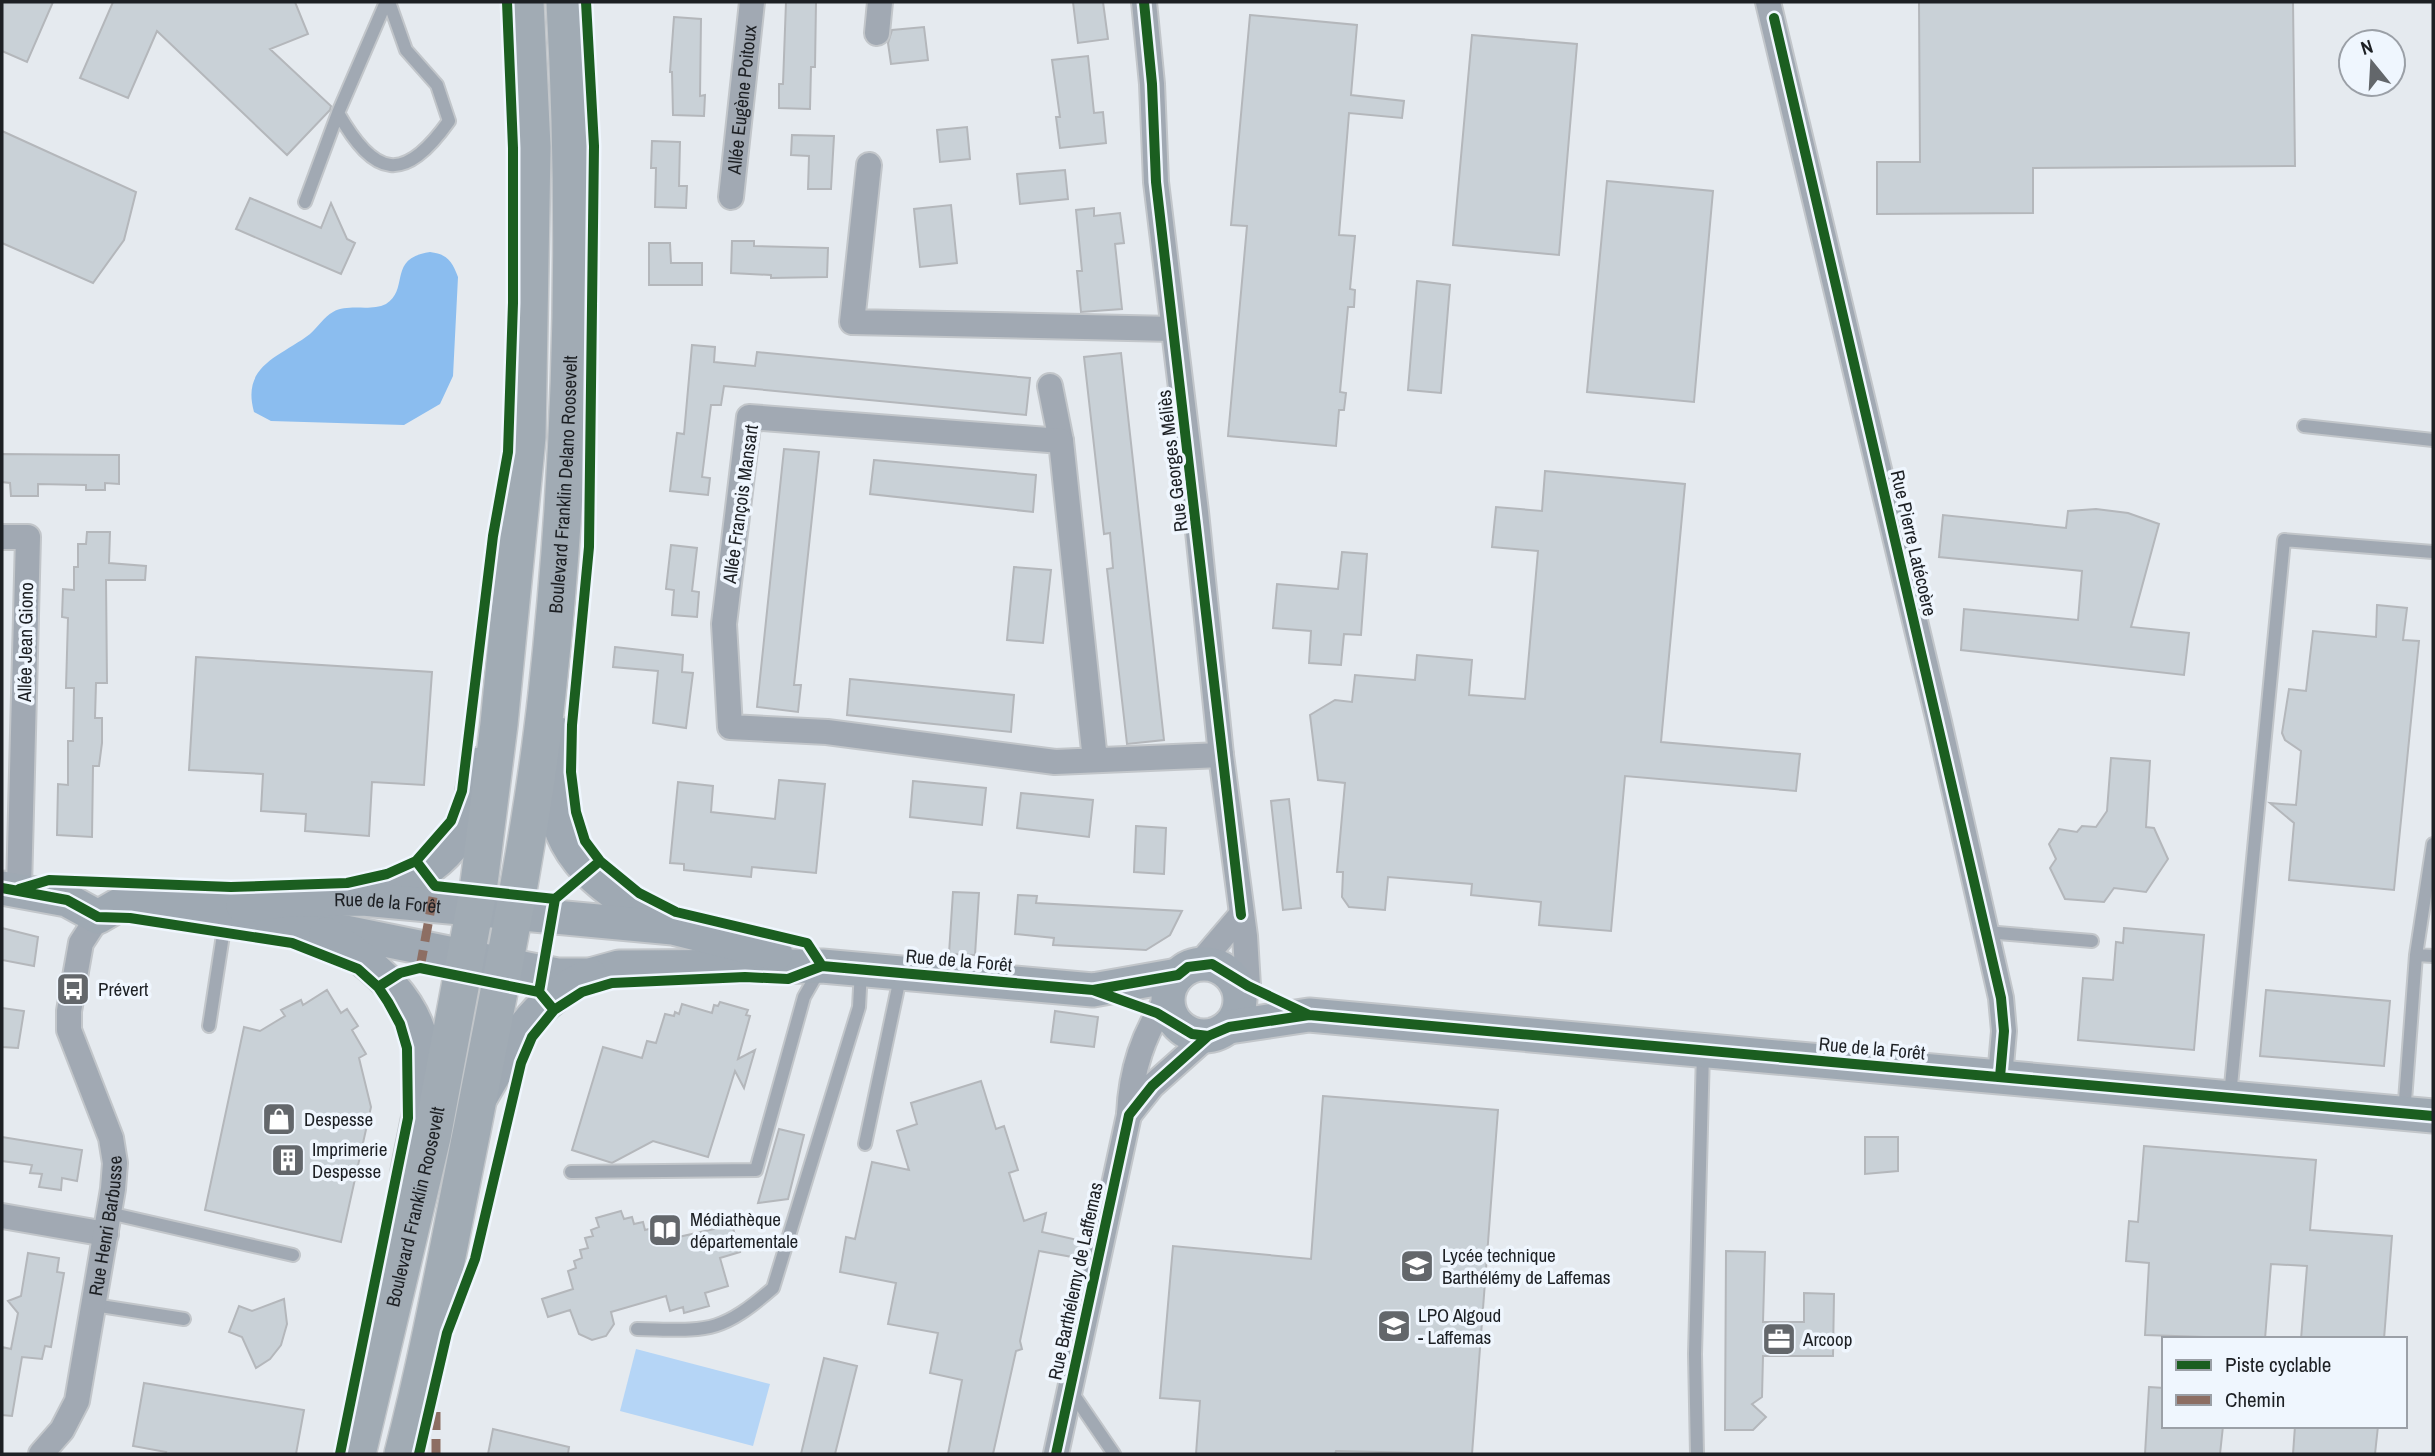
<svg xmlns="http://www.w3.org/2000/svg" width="2435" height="1456" font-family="'Archivo Narrow',sans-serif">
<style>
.green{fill:#b5d5f6}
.water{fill:#8bbdef}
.building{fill:#c9d1d7;stroke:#b4b7bb;stroke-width:2}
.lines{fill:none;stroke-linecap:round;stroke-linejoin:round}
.lane-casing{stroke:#c2c6ca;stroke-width:16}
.street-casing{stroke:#c2c6ca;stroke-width:28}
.secondary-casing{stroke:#c2c6ca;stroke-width:37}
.primary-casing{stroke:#c2c6ca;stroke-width:40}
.lane{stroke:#a1a9b3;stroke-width:12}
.street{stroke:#a1a9b3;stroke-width:24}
.secondary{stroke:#9fa9b3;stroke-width:33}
.primary{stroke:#a1abb4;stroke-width:37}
.quiet{stroke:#8d6e63;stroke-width:9;stroke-dasharray:18 9;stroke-linecap:butt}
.cycleway-casing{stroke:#eff6fe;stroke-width:15}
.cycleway{stroke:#1b5e20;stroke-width:10}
.labels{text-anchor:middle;stroke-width:7;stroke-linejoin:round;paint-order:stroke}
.street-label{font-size:19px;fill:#1d2024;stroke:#eff6fe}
.poi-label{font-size:19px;fill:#1d2024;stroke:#eff6fe;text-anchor:start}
</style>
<rect width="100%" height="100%" fill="#e5eaef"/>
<path class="green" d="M636 1349 770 1384 753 1446 620 1411Z"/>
<path class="water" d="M430 252C447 254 452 261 458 277L453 376 440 404 404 425 271 421 254 412C241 365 280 357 310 334 318 327 324 317 333 312 349 303 370 312 386 304 410 289 387 258 430 252Z"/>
<path class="building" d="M2 2H53L27 62 2 51Z
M113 2H295L308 34 270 49 331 106 330 110 287 155 157 31 128 98 80 78Z
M786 2H816L815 67H811L810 109 779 108V84H783Z
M1073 2H1103L1108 39 1078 43Z
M1919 2H2293L2295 166 2033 168V213L1877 214V162H1920Z
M1250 15 1357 25 1351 95 1404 101 1402 118 1349 113 1339 235 1355 236 1350 289 1355 290 1354 307H1348L1340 392 1346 393 1344 410H1339L1336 446 1228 436 1247 226 1231 225Z
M674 17 701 19 700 96 705 95 704 116 673 115 672 72H670Z
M924 27 928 60 891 64 888 43 892 30Z
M1472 35 1577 44 1559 255 1453 245Z
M1088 56 1094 113 1103 112 1106 143 1060 148 1056 117H1060L1052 60Z
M967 127 970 159 940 162 937 130Z
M2 131 136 192 124 240 93 283 2 243Z
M792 135 834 136 831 189H808L809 156 791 155Z
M652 141 680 142 679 186H687L686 208 655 207 656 168H651Z
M1065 170 1068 199 1020 204 1017 174Z
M1607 181 1713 191 1694 402 1587 392Z
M250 198 321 228 331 203 347 239 355 243 341 274 236 229Z
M951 205 957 263 920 267 914 209Z
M1094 208V216L1120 213 1124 243 1115 244 1122 309 1081 312 1077 271H1082L1076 210Z
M732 241H754V246L828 248 827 277 771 278V275L731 273Z
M649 243H670L671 263H702V285H649Z
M1417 281 1450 285 1441 393 1408 390Z
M692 345 715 347 714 362 755 366 757 352 1030 378 1026 415 724 386 721 405H711L702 477 710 478 708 495 670 491 677 433 684 434Z
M1121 353 1164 740 1127 744 1107 569 1113 568 1110 533 1104 534 1084 357Z
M784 449 819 452 794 685H801L798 712 757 707Z
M2 454 119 455V484L105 483V490H86V485L38 484V496H11L10 483 2 482Z
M874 460 1036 475 1033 512 870 494Z
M1545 471 1685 484 1661 742 1800 754 1796 791 1625 776 1611 931 1539 925 1541 902 1471 895 1472 884 1388 877 1385 910 1349 907 1342 897 1343 872H1337L1345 783 1318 780 1310 715 1335 700 1352 702 1355 675 1415 680 1417 655 1472 660 1469 695 1525 699 1538 551 1492 547 1496 507 1542 511Z
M2096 509 2128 513 2159 524 2131 627 2189 633 2184 675 1961 650 1964 609 2078 620 2082 571 1939 557 1943 515 2066 528 2068 511Z
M87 532H110L109 563 146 566 145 580H106L107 683H96L95 718H102V743L99 766H93L92 837 57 835 58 784 68 785V741H73L74 688H66L68 618 62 617 63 589 74 590V567H78V544H86Z
M671 545 697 548 692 591 699 592 697 617 672 615 674 590 666 589Z
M1342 552 1367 554 1361 635 1344 634 1341 665 1309 663 1311 631 1273 628 1277 584 1338 589Z
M1014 567 1051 570 1043 643 1007 640Z
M2377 605 2407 608 2403 640 2419 641 2394 890 2289 880 2294 823 2270 803 2296 805 2301 751 2285 740 2282 733 2289 689 2306 691 2313 631 2376 637Z
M615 647 683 655 682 672 693 673 686 728 653 723 658 671 613 667Z
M196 657 432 672 424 785 372 782 369 836 305 831 306 814 261 811 263 774 189 770Z
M850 679 1014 695 1011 732 847 715Z
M2111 758 2150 761 2146 827 2154 828 2168 859 2146 892 2114 888 2104 902 2065 899 2050 868 2056 859 2049 844 2059 829 2077 832 2082 826 2096 827 2107 811Z
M779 780 825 784 816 873 752 867 751 877 684 870V864L670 863 678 782 713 786 711 812 775 819Z
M913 781 986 788 982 825 910 817Z
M1021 793 1093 800 1089 837 1017 828Z
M1289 799 1301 908 1283 910 1271 801Z
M1136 826 1166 828 1164 874 1134 872Z
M953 892 979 893 975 955 949 954Z
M1018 895 1037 896 1036 903 1182 911 1170 935 1146 950 1053 945 1054 938 1015 934Z
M2 928 38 937 34 966 2 960Z
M2124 928 2204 935 2194 1050 2078 1040 2083 978 2113 980 2116 942 2123 943Z
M327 990 341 1013 347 1009 358 1026 352 1030 366 1054 359 1058 371 1107 341 1242 205 1210 244 1027 260 1031 285 1016 281 1010 301 1000 303 1005Z
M2266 990 2390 1001 2384 1066 2260 1056Z
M720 1002 748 1010 746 1015 750 1016 738 1059 755 1050 744 1088 735 1071 708 1157 653 1141 612 1163 572 1150 603 1047 642 1058 647 1041 656 1043 665 1014 674 1016 675 1012 679 1014 682 1004 712 1013 714 1005 718 1006Z
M2 1008 24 1011 18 1048 2 1047Z
M1055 1011 1098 1017 1094 1047 1051 1042Z
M981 1081 996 1129 1004 1126 1018 1170 1009 1173 1024 1221 1046 1213 1042 1232 1082 1241 1078 1258 1039 1251 1020 1341 1022 1349 1016 1351 993 1454H948L962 1380 930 1373 938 1333 888 1324 896 1283 840 1272 846 1237 855 1239 872 1162 909 1170 897 1131 917 1124 911 1103Z
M1323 1096 1498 1110 1472 1454 1336 1451 1335 1454H1196L1200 1401 1160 1398 1173 1246 1311 1259Z
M779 1129 804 1135 788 1199 758 1203Z
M2 1137 82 1150 77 1181 62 1178 61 1190 39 1187 42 1174 30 1173 32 1165 2 1161Z
M1865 1137H1898V1171L1865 1174Z
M2144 1146 2316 1160 2310 1230 2392 1236 2384 1339H2301L2307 1266 2271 1264 2265 1339 2145 1335 2149 1263 2126 1261 2129 1221 2138 1222Z
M621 1211 624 1219 632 1217 634 1224 643 1222 645 1230 653 1228 655 1236 663 1234 665 1240 732 1225 740 1252 720 1258 728 1286 705 1293 709 1306 684 1313 683 1307 670 1311 666 1296 611 1312 614 1324 606 1336 592 1340 579 1334 570 1310 548 1317 542 1299 573 1289 568 1271 576 1268 574 1261 582 1258 580 1250 588 1248 585 1238 593 1236 591 1230 599 1227 596 1218Z
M1726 1251 1765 1252 1763 1322H1804V1293L1834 1294 1833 1356H1763L1762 1397 1752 1404 1766 1417 1753 1430H1725Z
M28 1253 59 1258 57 1272 64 1273 51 1347 45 1346 42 1359 22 1357 12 1416 2 1415V1347L11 1349 18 1313 8 1301 21 1296Z
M284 1299 287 1324 281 1345 270 1359 256 1368 242 1337 229 1332 239 1306 252 1311Z
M824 1358 857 1366 835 1454H801Z
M144 1383 304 1410 296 1454H165L166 1452 133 1446Z
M2149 1387 2164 1388V1426H2223L2220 1454H2145Z
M2295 1426H2378L2375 1454H2293Z
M493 1429 569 1447 568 1454H488Z"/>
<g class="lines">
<g class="lane-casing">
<path id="lane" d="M338 113C375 178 404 184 449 121L437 85 406 50 389 2
M305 202 338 113 386 2
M2304 426 2433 440
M1986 932 2092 941
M2416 955 2433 956
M209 1026 227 909
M2230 1096 2284 540 2433 552
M2404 1114 2416 955 2433 844
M865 1144 901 973
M571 1172 756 1170 804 997 820 969
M109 1213 293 1255
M94 1305 184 1319
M637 1329C706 1330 718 1336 773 1288L859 1007 861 970
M1071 1391 1114 1454
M1697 1454 1695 1354 1703 1052"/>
</g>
<g class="street-casing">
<g id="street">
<path d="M1144 2 1152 84 1156 182 1196 512 1221 755 1245 936 1248 986 1240 1007"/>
<path d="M1768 2 1939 722 2001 998 2004 1031 2000 1077"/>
<path d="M877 33 880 2"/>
<path d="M869 165 852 322 1173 329"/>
<path id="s1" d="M731 197 752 2"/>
<path d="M1050 386 1061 441"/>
<path d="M2 537H28L19 889"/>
<path d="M1095 760 1061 441 749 417 724 624 730 727 827 732 1055 762 1221 755"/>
<path d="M1200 963 1241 915"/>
<path d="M1129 1115 1152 1086 1208 1036"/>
<path d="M2 1216 106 1234"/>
<path id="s2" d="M41 1454 62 1430 77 1401 113 1189 115 1163 111 1138 69 1030V1011L81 943 98 917"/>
<path d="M1056 1454 1129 1115C1131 1070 1143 1034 1168 997"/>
</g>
</g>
<g class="secondary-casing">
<g id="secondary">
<path d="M559 734C557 752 554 770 554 788 553 858 608 893 662 922"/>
<path d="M2 888 67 900 98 917 117 906 142 903 227 909 284 923 345 932 557 975H590L619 967 822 966 1093 990 1178 975"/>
<path d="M371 896C414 880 457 859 469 811 473 795 473 778 480 764"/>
<path id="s3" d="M243 906 288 900 363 899 673 928 776 954"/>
<path d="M326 934C371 962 421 1001 424 1059 426 1096 414 1135 408 1171"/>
<circle cx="1204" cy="1000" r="36"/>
<path d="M1229 1027 1309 1015 2433 1116"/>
<path d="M482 1095C513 1043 532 1001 590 975"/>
</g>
</g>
<g class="primary-casing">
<g id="primary">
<path id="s4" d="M357 1454 432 1137 478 891 499 724 527 437 532 147 525 2"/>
<path id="s5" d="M403 1454C431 1347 450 1238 472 1130 500 985 531 840 547 694 572 464 578 233 565 2"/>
</g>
</g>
<use href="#lane" class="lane"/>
<use href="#street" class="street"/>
<use href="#secondary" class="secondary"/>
<use href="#primary" class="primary"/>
<path class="quiet" d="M420 968 435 886
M436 1412V1454"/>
<g class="cycleway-casing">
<path id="cycleway" d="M586 2 594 146 589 547 572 725 571 772 576 812 585 841 600 861 639 893 676 912 807 943 822 966
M1144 2 1152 84 1156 182 1241 915
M1774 18 2001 998 2004 1031 2000 1077
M416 861 435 886 555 899
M2 888 67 900 98 917 130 918 292 943 358 969 378 987 388 1002 400 1024 407 1048 408 1118 340 1454
M19 889 49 880 231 887 347 883 387 874 416 861 451 821 462 791 493 536 508 452 513 303V148L507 2
M378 987 400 973 420 968 539 992 554 1010
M1093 990 1157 1013 1192 1034 1208 1036 1229 1027 1309 1015 2433 1116
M539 992 555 899 600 861
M419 1454 447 1333 475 1259 521 1063 532 1037 554 1010 582 992 612 983 745 977 788 979 822 966 1093 990 1178 975 1188 967 1212 964 1248 986 1309 1015
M1056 1454 1129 1115 1152 1086 1208 1036"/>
</g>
<use href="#cycleway" class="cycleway"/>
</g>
<defs>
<g id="bus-square" transform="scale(1.75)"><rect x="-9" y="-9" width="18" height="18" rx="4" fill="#63676b" stroke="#eff6fe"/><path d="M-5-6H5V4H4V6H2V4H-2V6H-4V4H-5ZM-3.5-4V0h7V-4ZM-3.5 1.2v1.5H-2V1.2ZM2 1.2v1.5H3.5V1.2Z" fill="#fff"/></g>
<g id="shop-square" transform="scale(1.75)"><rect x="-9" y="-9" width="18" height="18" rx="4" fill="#63676b" stroke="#eff6fe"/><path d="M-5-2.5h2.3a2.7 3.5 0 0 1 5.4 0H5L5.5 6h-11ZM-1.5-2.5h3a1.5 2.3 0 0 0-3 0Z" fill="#fff"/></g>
<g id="building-square" transform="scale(1.75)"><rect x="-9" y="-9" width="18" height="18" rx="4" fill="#63676b" stroke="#eff6fe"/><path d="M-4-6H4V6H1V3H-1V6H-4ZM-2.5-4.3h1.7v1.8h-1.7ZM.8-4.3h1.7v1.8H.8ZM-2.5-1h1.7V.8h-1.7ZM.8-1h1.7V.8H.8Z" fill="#fff"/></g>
<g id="library-square" transform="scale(1.75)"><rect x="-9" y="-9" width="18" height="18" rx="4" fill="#63676b" stroke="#eff6fe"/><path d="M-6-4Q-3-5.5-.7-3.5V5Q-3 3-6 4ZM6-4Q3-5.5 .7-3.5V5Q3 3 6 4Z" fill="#fff"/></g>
<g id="school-square" transform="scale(1.75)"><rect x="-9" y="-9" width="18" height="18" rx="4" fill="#63676b" stroke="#eff6fe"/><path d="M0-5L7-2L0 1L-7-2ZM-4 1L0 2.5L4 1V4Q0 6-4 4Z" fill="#fff"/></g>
<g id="office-square" transform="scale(1.75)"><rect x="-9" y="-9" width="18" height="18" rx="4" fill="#63676b" stroke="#eff6fe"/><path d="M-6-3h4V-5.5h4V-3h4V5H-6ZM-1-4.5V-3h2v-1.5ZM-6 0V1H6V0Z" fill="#fff"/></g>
</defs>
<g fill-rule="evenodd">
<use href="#bus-square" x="73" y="989"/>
<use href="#shop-square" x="279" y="1119"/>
<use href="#building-square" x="288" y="1160"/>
<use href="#library-square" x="665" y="1230"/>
<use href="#school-square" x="1417" y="1266"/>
<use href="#school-square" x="1394" y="1326"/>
<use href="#office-square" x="1779" y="1339"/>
</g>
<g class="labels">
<g class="street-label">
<text dy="7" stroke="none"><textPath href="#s1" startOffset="98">Allée Eugène Poitoux</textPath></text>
<text transform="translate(1172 461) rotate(-97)" y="7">Rue Georges Méliès</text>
<text dy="7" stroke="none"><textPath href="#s5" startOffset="984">Boulevard Franklin Delano Roosevelt</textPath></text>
<text transform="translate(740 504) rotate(-82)" y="7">Allée François Mansart</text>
<text transform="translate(1914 543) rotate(77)" y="7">Rue Pierre Latécoère</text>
<text transform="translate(25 642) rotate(-89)" y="7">Allée Jean Giono</text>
<text dy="7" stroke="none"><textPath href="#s3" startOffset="145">Rue de la Forêt</textPath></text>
<text transform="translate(959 960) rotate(5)" y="7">Rue de la Forêt</text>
<text transform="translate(1872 1048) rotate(5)" y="7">Rue de la Forêt</text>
<text dy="7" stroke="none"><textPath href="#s4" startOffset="254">Boulevard Franklin Roosevelt</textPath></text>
<text dy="7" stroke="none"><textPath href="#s2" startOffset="242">Rue Henri Barbusse</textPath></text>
<text transform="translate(1075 1281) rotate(-78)" y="7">Rue Barthélemy de Laffemas</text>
</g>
<g class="poi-label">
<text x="98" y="996">Prévert</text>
<text x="304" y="1126">Despesse</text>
<text x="312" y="1156">Imprimerie<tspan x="312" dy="22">Despesse</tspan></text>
<text x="690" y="1226">Médiathèque<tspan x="690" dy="22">départementale</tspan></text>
<text x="1442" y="1262">Lycée technique<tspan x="1442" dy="22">Barthélémy de Laffemas</tspan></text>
<text x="1418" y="1322">LPO Algoud<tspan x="1418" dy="22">- Laffemas</tspan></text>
<text x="1803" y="1346">Arcoop</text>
</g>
</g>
<rect width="2435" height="1456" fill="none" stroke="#1d2024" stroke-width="7"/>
<rect x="2162" y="1337" width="245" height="91" fill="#eff6fe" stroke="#9ba0a7" stroke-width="2"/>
<rect x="2176" y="1360" width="35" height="10" fill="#1b5e20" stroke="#9ba0a7" stroke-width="2"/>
<text x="2225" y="1372" font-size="21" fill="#1d2024">Piste cyclable</text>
<rect x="2176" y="1395" width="35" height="10" fill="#8d6e63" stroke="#9ba0a7" stroke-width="2"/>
<text x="2225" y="1407" font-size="21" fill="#1d2024">Chemin</text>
<g transform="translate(2372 63) rotate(342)"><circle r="33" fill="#eff6fe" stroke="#9ba0a7" stroke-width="2"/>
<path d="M0-5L12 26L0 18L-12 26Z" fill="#63676b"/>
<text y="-10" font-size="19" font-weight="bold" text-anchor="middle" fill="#1d2024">N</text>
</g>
</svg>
